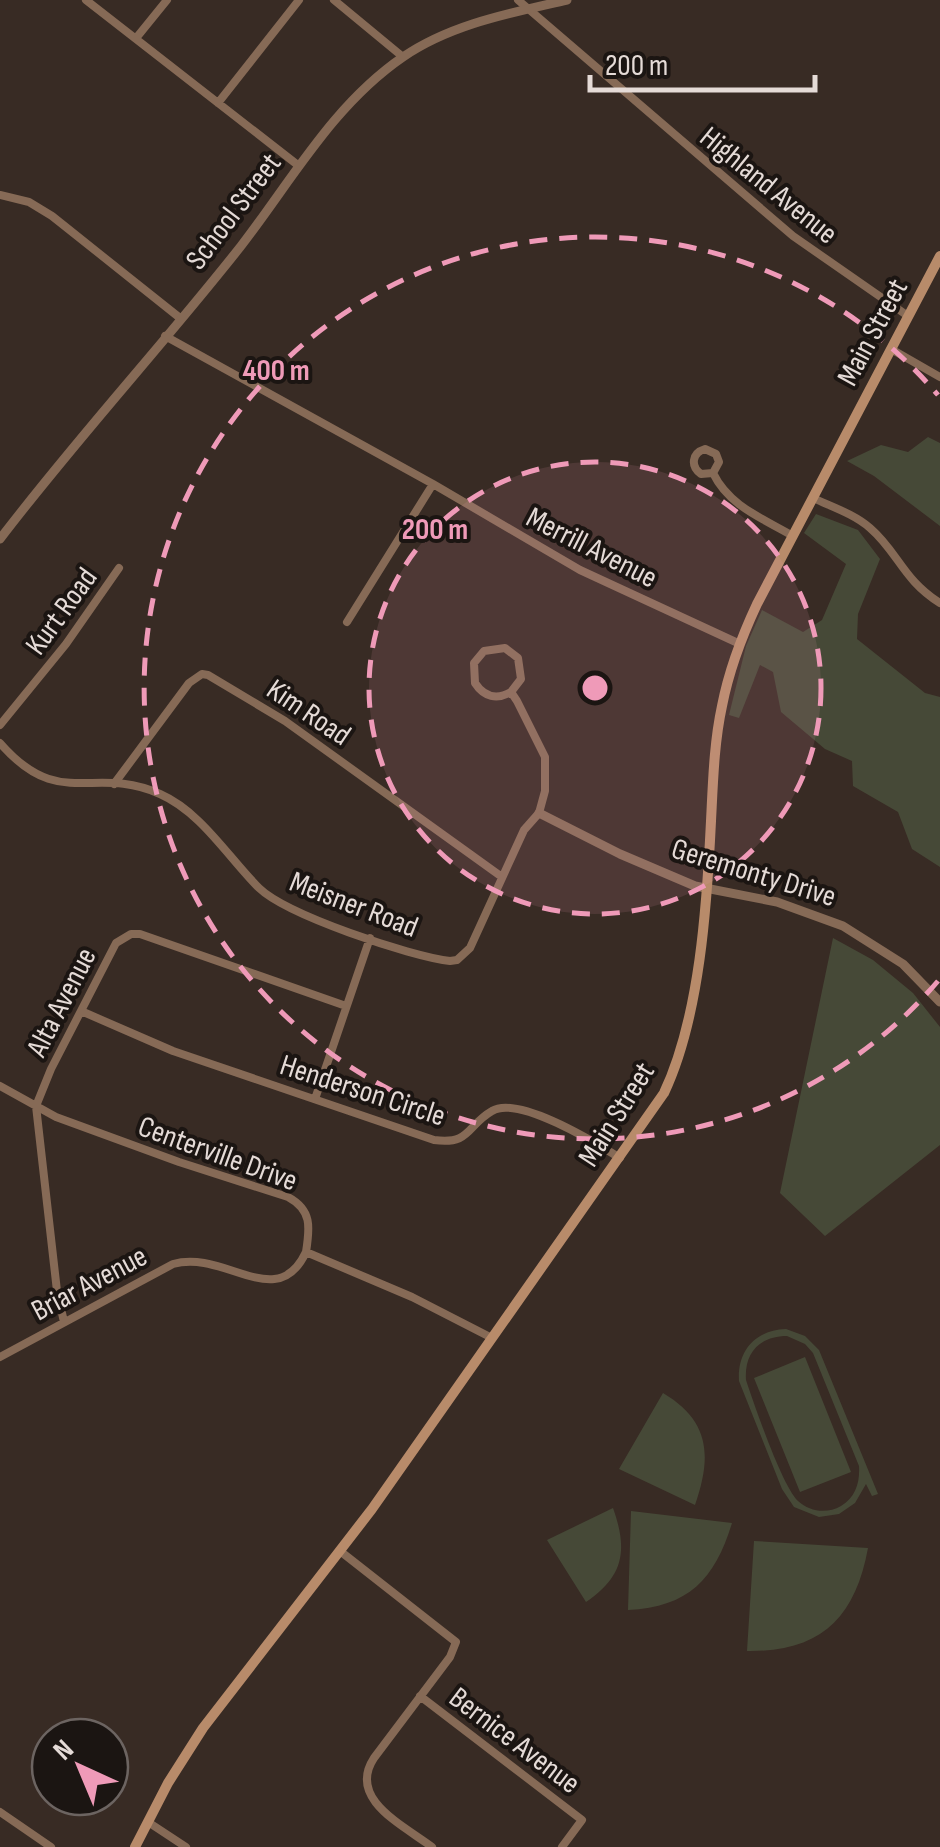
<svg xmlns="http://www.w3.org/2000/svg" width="940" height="1847" font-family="'Sofia Sans Condensed',sans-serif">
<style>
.green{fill:#464937;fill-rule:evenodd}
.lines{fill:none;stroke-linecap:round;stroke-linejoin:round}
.minor{stroke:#866a56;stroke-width:8}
.tertiary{stroke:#866a56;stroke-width:9}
.secondary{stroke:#b88b6a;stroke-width:10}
.ring{fill:none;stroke:#ef9ab8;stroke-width:5;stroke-dasharray:18 12}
.labels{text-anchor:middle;stroke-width:8;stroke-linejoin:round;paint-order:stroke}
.street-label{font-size:30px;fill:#e5dbd7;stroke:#1b1512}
.centre{fill:#ef9ab8;stroke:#1b1512;stroke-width:5}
.ring-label{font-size:30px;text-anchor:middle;font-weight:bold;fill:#ef9ab8;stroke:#1b1512;stroke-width:8;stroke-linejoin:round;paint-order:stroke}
</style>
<rect width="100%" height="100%" fill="#382b24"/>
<path class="green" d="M928 437 940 443V526L874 476 847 461 881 445 908 452Z
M816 514 858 530 880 559 858 614 857 639 925 693 940 697V867L912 849 898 812 853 786 852 761 825 749 781 712 773 672 760 665 739 718 729 715 746 646 762 610 803 632 822 620 846 564 804 533Z
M833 938 873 960 913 993 940 1027V1145L825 1236 780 1193Z
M786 1329 805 1336 819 1350 878 1494 872 1496 866 1484 855 1503 839 1514 819 1517 794 1507 782 1489 739 1381C737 1351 755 1330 786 1329ZM787 1336 805 1344 813 1353 859 1466C860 1482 856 1497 841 1506 827 1514 810 1512 798 1501 782 1486 754 1404 746 1380 744 1353 760 1336 787 1336Z
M805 1357 851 1472 800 1492 754 1378Z
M663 1393C710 1421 712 1456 695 1505L619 1469Z
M613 1508C628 1550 624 1576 586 1602L547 1540Z
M631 1511 732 1523C715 1579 689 1607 628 1610Z
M754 1541 868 1548C855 1619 820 1652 747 1651Z"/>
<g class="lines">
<path class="minor" d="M86 0 299 166
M334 0 403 57
M518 0 793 236 908 316
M137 37 167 0
M218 103 299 0
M0 195 29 202 52 216 180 318
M165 336 433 484 580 570 740 644
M891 349 940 377
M713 473 701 474C690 466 692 453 705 449L716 454 719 462 713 473C729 506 762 518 793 536
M813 498C832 507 854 514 870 528 898 552 903 580 940 603
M347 622 433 484
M0 725 66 644 119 568
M0 743C60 812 93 764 160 794 201 812 228 857 259 888 287 915 409 956 450 961L457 960 470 948 524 830 539 813 545 791V757L517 701 511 692C497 700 484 697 475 683L474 663 484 651 505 648 518 658 521 679 511 692
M114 784 189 683 202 674 208 675 285 721 502 877
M81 1011 173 1051 434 1140C471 1145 466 1126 492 1111 518 1095 596 1143 620 1158
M0 1086 56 1117 179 1162 288 1197C312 1210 310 1227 306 1252L412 1297 492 1338
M315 1099 370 938
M64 1322 57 1291 36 1106 51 1069 116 943 131 934H140L346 1006
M0 1357 173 1264C225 1249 277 1314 306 1252
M340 1551 456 1642 450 1657 374 1758C347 1799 403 1825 432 1847
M420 1696 582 1820 562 1847
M0 1812 51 1847
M148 1822 186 1847"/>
<path class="tertiary" d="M0 539C77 438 163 345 241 246 292 180 333 105 403 57 451 24 511 13 567 0
M539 813 620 854 695 886 777 902 843 926 903 964 940 1002"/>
<path class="secondary" d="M135 1847 168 1783 203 1728 372 1509 664 1093C700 1017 707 904 711 821 713 782 714 743 722 706 729 670 742 636 757 604L940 256"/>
</g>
<circle cx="595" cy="688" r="226" fill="#ef9ab8" fill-opacity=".12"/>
<g class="ring">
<circle cx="595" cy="688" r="226"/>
<path d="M938 981A451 451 0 1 1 938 395"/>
</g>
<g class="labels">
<g class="street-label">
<text transform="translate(769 185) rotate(39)" y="10">Highland Avenue</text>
<text transform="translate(233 211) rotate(-53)" y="10">School Street</text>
<text transform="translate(872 332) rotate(-62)" y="10">Main Street</text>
<text transform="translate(592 547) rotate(27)" y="10">Merrill Avenue</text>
<text transform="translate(61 611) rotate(-54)" y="10">Kurt Road</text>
<text transform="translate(309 712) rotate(34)" y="10">Kim Road</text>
<text transform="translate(754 872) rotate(17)" y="10">Geremonty Drive</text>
<text transform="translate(354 904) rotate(21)" y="10">Meisner Road</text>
<text transform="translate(61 1002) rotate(-63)" y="10">Alta Avenue</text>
<text transform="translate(363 1090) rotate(18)" y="10">Henderson Circle</text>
<text transform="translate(616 1114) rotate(-58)" y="10">Main Street</text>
<text transform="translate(218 1153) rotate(20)" y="10">Centerville Drive</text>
<text transform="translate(89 1283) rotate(-28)" y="10">Briar Avenue</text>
<text transform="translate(515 1740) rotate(37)" y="10">Bernice Avenue</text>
</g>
</g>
<circle cx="595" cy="688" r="15" class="centre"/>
<g class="ring-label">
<text x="276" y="380">400 m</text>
<text x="435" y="539">200 m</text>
</g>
<g transform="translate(80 1767) rotate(316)"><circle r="48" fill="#1b1512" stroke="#6c6461" stroke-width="2.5"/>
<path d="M0-8L18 38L0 25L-18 38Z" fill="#ef9ab8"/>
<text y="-15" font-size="28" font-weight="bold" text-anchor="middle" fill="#e5dbd7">N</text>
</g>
<path d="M590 75v15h225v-15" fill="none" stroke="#e5dbd7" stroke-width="5"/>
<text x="605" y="75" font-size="30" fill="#e5dbd7" stroke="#1b1512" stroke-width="8" paint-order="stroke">200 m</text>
</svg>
